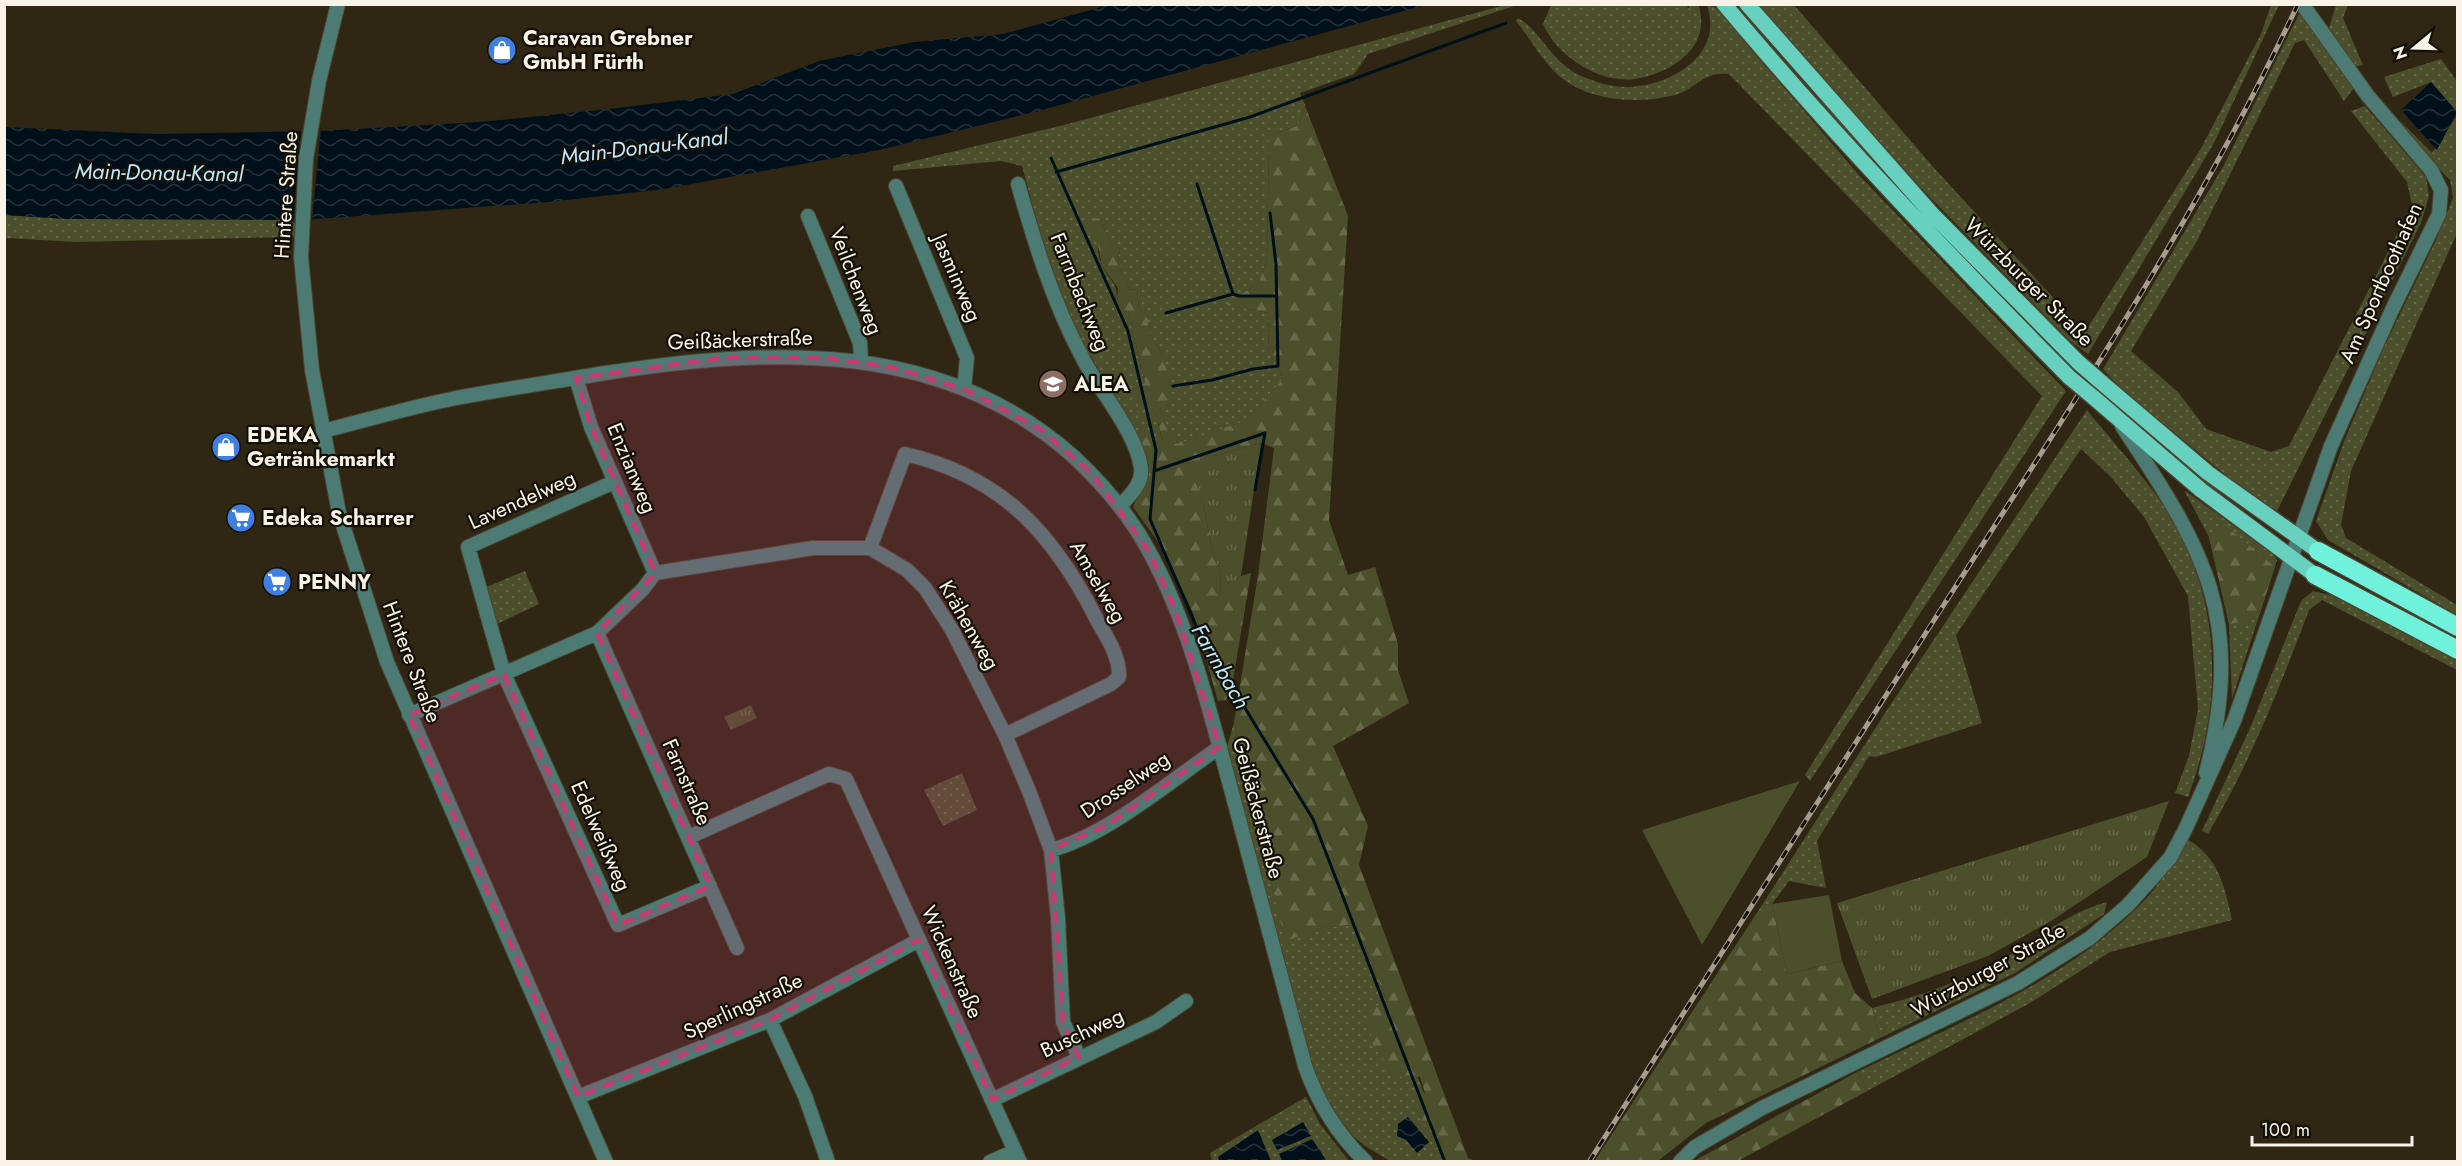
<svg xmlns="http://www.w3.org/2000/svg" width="2462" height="1166" font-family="Jost,sans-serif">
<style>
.grass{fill:url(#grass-dots)}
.forest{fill:url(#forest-firs)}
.park{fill:url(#park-tufts)}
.garden{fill:#4c4f2b}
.water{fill:url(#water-waves)}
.pier{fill:#2f2713}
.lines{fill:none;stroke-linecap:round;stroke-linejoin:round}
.stream{stroke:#00101a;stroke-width:3}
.minor-casing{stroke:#4b4431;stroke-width:16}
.major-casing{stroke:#4b4431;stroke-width:18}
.highway-casing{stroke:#4b4431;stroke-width:21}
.minor{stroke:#4c7b73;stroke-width:14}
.major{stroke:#67d0be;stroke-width:15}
.highway{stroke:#70f1dc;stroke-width:18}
.rail-casing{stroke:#a59e8f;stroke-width:5}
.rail{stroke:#141008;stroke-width:3;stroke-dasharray:9;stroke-linecap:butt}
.major-bridge-casing{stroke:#4b4431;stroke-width:18;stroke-linecap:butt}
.major-bridge{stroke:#67d0be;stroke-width:15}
.marked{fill:#ca3970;fill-opacity:0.2;stroke:#ca3970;stroke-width:4.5;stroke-dasharray:12 8;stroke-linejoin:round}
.labels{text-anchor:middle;stroke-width:4.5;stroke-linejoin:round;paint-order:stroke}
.poi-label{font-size:21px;font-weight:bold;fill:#f9f3e7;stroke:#141008;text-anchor:start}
.street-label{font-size:21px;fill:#f9f3e7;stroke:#141008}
.water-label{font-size:22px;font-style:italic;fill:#bde8fd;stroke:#141008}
</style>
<defs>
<pattern id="grass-dots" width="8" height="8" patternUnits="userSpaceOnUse" patternTransform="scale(1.5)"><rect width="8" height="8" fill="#4c4f2b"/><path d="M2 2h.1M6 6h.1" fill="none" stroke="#67694a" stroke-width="1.8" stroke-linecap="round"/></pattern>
<pattern id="forest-firs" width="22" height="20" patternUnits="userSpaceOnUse" patternTransform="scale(1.5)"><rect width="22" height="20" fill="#4c4f2b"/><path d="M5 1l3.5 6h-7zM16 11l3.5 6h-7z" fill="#67694a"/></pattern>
<pattern id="park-tufts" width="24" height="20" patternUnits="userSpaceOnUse" patternTransform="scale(1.5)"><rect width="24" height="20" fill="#4c4f2b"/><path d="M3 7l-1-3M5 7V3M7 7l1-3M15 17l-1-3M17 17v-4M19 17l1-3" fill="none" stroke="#67694a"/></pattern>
<pattern id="water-waves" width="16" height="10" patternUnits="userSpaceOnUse" patternTransform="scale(1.5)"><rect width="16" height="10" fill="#00101a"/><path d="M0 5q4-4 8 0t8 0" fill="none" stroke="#26333b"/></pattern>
</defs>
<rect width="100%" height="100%" fill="#2f2713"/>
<path class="grass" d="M1687 4 1688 9 1690 5 1698 4C1713 46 1673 73 1635 79 1599 84 1556 55 1543 24L1551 5Z
M1505 5H1517L1368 54 1354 74 1300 93 1305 105 1298 126 1269 135 1267 258 1259 282 1227 305 1269 313 1268 354 1278 366 1283 379 1246 421 1175 445 1160 408 1163 354 1148 331V316L1139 309 1137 290 1129 289 1118 263 1120 249 1110 240 1100 219C1098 234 1095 253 1103 267 1111 283 1118 282 1117 302L1128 312 1145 383 1132 389 1156 413 1162 440 1137 433 1079 337 1046 255 1022 166 1001 161 893 171V166L1068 124Z
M1707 5H1713L1859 175 2066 391 1810 781 1805 775 2042 396 1729 74C1702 71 1698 88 1675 95 1640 104 1593 102 1563 79 1544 65 1531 39 1516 21L1518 18C1540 29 1550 62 1581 76 1595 82 1614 88 1630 87 1673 85 1724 54 1707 5Z
M1757 5H1794L1934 168 2085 332 2200 150 2261 34 2271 5H2279L2214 143 2088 354 2070 341 1894 160Z
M2336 5H2348L2343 18 2363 65 2353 67 2329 28Z
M2300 12 2354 88 2344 101 2304 40 2295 43 2198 239 2131 351 2178 392 2206 429 2271 452 2289 446 2412 205 2407 182 2351 111 2365 106 2426 177 2429 196 2421 223 2277 511 2244 490 2120 388 2103 369 2224 165Z
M2441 59 2457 81V112L2431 82 2393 97 2384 77Z
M2457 116V233L2351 471 2341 525 2346 538 2457 605V615L2328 540 2316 521 2345 439 2383 349 2435 242 2453 198 2450 180 2397 126 2401 122 2432 153Z
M4 215 67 219 304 220 303 235 290 237 77 242 5 238Z
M2087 410C2109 437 2133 464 2154 492 2221 582 2227 694 2188 797L2175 793 2189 756 2198 709 2188 596 2144 517 2110 476 2081 449 1956 635 1982 723 1876 757 1869 756 1817 841 1826 888 1789 881 1772 904 1762 905 1885 713Z
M2184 490 2273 554 2277 560 2232 699 2229 624 2209 537Z
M525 571 539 604 495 625 484 588Z
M2313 591 2334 596 2457 659V670L2322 600 2309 610C2280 687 2250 763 2208 834L2202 831 2251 726 2301 601Z
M1234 722 1285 940 1326 927 1356 925 1443 1140 1430 1161H1390L1365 1146 1353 1136 1330 1107 1315 1077 1227 747Z
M962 773 977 810 943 826 924 790Z
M2188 840C2219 857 2225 888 2232 920L2110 952 2030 1003 1869 1090 1857 1072C1954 1025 2061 984 2139 906 2158 888 2172 862 2188 840Z
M2107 902 2104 914 2015 973 1880 1038 1872 1008C1913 998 1952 985 1990 966 2029 946 2064 913 2107 902Z
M1306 1097 1320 1124 1349 1161H1212L1210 1153Z"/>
<path class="forest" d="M1299 93 1302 98 1348 216 1329 520 1348 575 1375 567 1398 644V670L1409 703 1333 746 1368 826 1359 865 1468 1158 1476 1161H1430L1443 1140 1422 1123 1414 1100 1425 1093 1420 1077H1395L1373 1045 1366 1014 1386 999 1356 925 1326 927 1285 941 1234 722 1258 575 1274 448 1261 443 1189 463 1204 506 1212 551 1220 572 1221 594 1241 576 1251 573 1233 680 1226 700 1218 701 1193 613 1164 550 1133 507 1148 469 1137 433 1162 439 1156 413 1140 412 1132 388 1145 383 1128 312 1117 302 1118 288 1102 266 1097 240 1086 232 1089 217 1100 219 1110 240 1120 249 1118 263 1129 289 1137 290 1139 309 1148 316V331L1163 354 1172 394 1160 408 1175 444 1245 421 1283 379 1278 366 1268 354 1269 313 1226 305 1259 282 1267 258 1269 135 1298 126 1305 105Z
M2227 527 2275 567 2258 619 2229 624 2209 537Z
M1772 904 1787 974 1842 961 1855 993 1872 1008 1880 1038 1706 1123 1658 1161 1594 1162 1762 905Z
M1857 1072 1869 1090 1738 1161H1694Z"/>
<path class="park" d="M1261 443 1241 576 1221 595 1220 572 1212 551 1204 506 1188 463Z
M751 705 757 718 731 730 724 717Z
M2169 801 2147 857 2051 921 1988 956 1872 999 1837 903Z"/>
<path class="garden" d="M1800 781 1702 945 1642 830Z
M1829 895 1842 961 1787 974 1772 904Z"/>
<path class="water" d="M1109 5H1426L1038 111 879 150 664 189 549 202 304 220 67 219 5 215 4 127 155 134 320 131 480 122 609 109 733 94 819 61 914 42 1003 34Z
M2431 82 2457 112 2437 150 2401 110Z
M1408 1117 1429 1142 1417 1153 1406 1140 1397 1136 1398 1124Z
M1303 1122 1311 1136 1277 1150 1272 1140Z
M1258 1130 1271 1161H1219L1218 1157Z
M1312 1139 1327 1161H1282L1279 1154Z"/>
<path class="pier" d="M301 128H321L312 222 293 223Z"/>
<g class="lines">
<path class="stream" d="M1051 158 1128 331 1156 450 1150 519 1200 635 1313 819 1445 1162
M1056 172 1250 117 1506 23
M1197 184 1233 294
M1166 313 1233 294 1239 296H1276
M1173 386 1212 380 1253 369 1278 366 1276 264 1270 213
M1154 471 1265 433 1255 490"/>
<g class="minor-casing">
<path id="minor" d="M338 4 319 81 306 159 301 257 312 370 339 513 387 662 606 1162
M1018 184C1034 241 1053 302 1081 355 1097 388 1136 431 1141 468 1143 484 1130 495 1120 506
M896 186 967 358 964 389
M808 216 860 343 861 362
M576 378 591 427 655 573
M2122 426C2206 553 2245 617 2206 773
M323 431C367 420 411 407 456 398 504 389 552 382 599 374 765 348 940 337 1074 457 1104 485 1131 517 1150 553 1190 627 1210 712 1232 793 1257 884 1281 975 1305 1066 1318 1104 1337 1134 1366 1162
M614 482 468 547 504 674 618 925 710 886
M870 548 905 454C1001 476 1053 533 1096 618 1106 636 1120 656 1119 677L1111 684 1005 735
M597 633 737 948
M409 715 597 633 643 589 655 573 813 548H870L907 570 925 588 952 630 1005 735 1029 791 1051 850 1058 918 1063 1022 1079 1057
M689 837 829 774 846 779 1020 1162
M1051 850C1108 835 1170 781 1220 747
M770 1020 805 1096 828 1162
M578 1097 770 1020 919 940
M992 1100 1156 1022 1186 1001
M990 1162 1015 1151
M1680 1162 1695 1147 1762 1108 2018 983 2090 938 2128 905 2170 858 2185 830 2234 721 2331 446 2392 310 2439 214 2441 190 2431 170 2368 96 2305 8"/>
</g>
<g class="major-casing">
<path id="major" d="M1724 4C1833 134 1950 256 2069 377
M1747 4 1932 214 2078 362
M2101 382 2208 473 2318 551
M2093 397 2201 490 2315 575"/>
</g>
<g class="highway-casing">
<path id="highway" d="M2318 551 2458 627
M2315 575 2458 650"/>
</g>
<use href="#minor" class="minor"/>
<use href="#major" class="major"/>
<use href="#highway" class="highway"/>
<g class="rail-casing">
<path id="rail" d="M1589 1162C1708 975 1825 789 1945 603 2070 408 2199 215 2298 4"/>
</g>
<use href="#rail" class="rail"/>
<g class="major-bridge-casing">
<path id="major-bridge" d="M2078 362 2101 382
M2069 377 2093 397"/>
</g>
<use href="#major-bridge" class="major-bridge"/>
</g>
<path class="marked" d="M727 357 828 358 891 367 964 389 1039 428 1091 472 1149 551 1175 609 1220 747 1108 825 1051 850 1063 1022 1079 1057 992 1100 919 940 770 1020 578 1097 409 715 504 674 618 925 710 886 597 633 655 573 591 427 576 378Z"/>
<defs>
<g id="shop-disc" transform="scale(1.5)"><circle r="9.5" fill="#3f7fe0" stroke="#141008"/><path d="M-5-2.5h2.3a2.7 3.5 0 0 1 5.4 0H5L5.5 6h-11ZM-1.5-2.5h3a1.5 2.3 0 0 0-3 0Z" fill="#fff"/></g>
<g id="school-disc" transform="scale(1.5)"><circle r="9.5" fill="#8d6e63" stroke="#141008"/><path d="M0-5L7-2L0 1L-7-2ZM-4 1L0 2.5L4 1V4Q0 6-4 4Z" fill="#fff"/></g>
<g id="supermarket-disc" transform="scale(1.5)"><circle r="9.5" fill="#3f7fe0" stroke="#141008"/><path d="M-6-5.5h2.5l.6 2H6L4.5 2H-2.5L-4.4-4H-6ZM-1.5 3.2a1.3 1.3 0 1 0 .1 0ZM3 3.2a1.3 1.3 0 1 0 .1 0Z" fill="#fff"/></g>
</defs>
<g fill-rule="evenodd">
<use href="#shop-disc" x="502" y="50"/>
<use href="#school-disc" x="1053" y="384"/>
<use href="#shop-disc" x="226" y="447"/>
<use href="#supermarket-disc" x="241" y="518"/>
<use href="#supermarket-disc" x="277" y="582"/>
</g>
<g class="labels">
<g class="poi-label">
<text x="523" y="45">Caravan Grebner<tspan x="523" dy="24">GmbH Fürth</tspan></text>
<text x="1074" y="391">ALEA</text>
<text x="247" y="442">EDEKA<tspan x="247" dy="24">Getränkemarkt</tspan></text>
<text x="262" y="525">Edeka Scharrer</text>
<text x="298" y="589">PENNY</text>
</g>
<g class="street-label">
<text transform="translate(286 195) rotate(-86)" y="7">Hintere Straße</text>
<text transform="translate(957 278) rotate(67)" y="7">Jasminweg</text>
<text transform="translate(856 281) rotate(69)" y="7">Veilchenweg</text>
<text transform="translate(2029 282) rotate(45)" y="7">Würzburger Straße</text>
<text transform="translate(2381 283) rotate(-66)" y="7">Am Sportboothafen</text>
<text transform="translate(1080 292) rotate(68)" y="7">Farrnbachweg</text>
<text transform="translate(740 340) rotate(-2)" y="7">Geißäckerstraße</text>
<text transform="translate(632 468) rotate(67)" y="7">Enzianweg</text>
<text transform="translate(522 500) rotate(-24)" y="7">Lavendelweg</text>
<text transform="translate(1098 582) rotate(60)" y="7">Amselweg</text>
<text transform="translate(969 625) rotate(60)" y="7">Krähenweg</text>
<text transform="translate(412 662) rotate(69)" y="7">Hintere Straße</text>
<text transform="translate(687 782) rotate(66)" y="7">Farnstraße</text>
<text transform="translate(1125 785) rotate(-34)" y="7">Drosselweg</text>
<text transform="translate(1258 808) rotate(75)" y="7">Geißäckerstraße</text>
<text transform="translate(601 836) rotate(66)" y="7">Edelweißweg</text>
<text transform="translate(952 962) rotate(66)" y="7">Wickenstraße</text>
<text transform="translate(1988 970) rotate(-29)" y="7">Würzburger Straße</text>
<text transform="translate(743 1006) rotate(-25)" y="7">Sperlingstraße</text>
<text transform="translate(1082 1033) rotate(-25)" y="7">Buschweg</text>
</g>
<g class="water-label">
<text transform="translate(644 146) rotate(-7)" y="8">Main-Donau-Kanal</text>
<text transform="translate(159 172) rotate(1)" y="8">Main-Donau-Kanal</text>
<text transform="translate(1221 666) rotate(60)" y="8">Farrnbach</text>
</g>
</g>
<rect width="2462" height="1166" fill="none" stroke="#f9f3e7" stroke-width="12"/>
<g transform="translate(2414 48) rotate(251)" stroke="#141008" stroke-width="4.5" paint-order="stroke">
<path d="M0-4.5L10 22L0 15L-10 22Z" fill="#f9f3e7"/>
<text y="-9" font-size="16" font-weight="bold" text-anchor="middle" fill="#f9f3e7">N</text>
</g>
<path d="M2252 1136v9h160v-9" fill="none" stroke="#f9f3e7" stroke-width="3"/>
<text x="2261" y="1136" font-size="18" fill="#f9f3e7" stroke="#141008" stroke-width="4.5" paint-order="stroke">100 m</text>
</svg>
